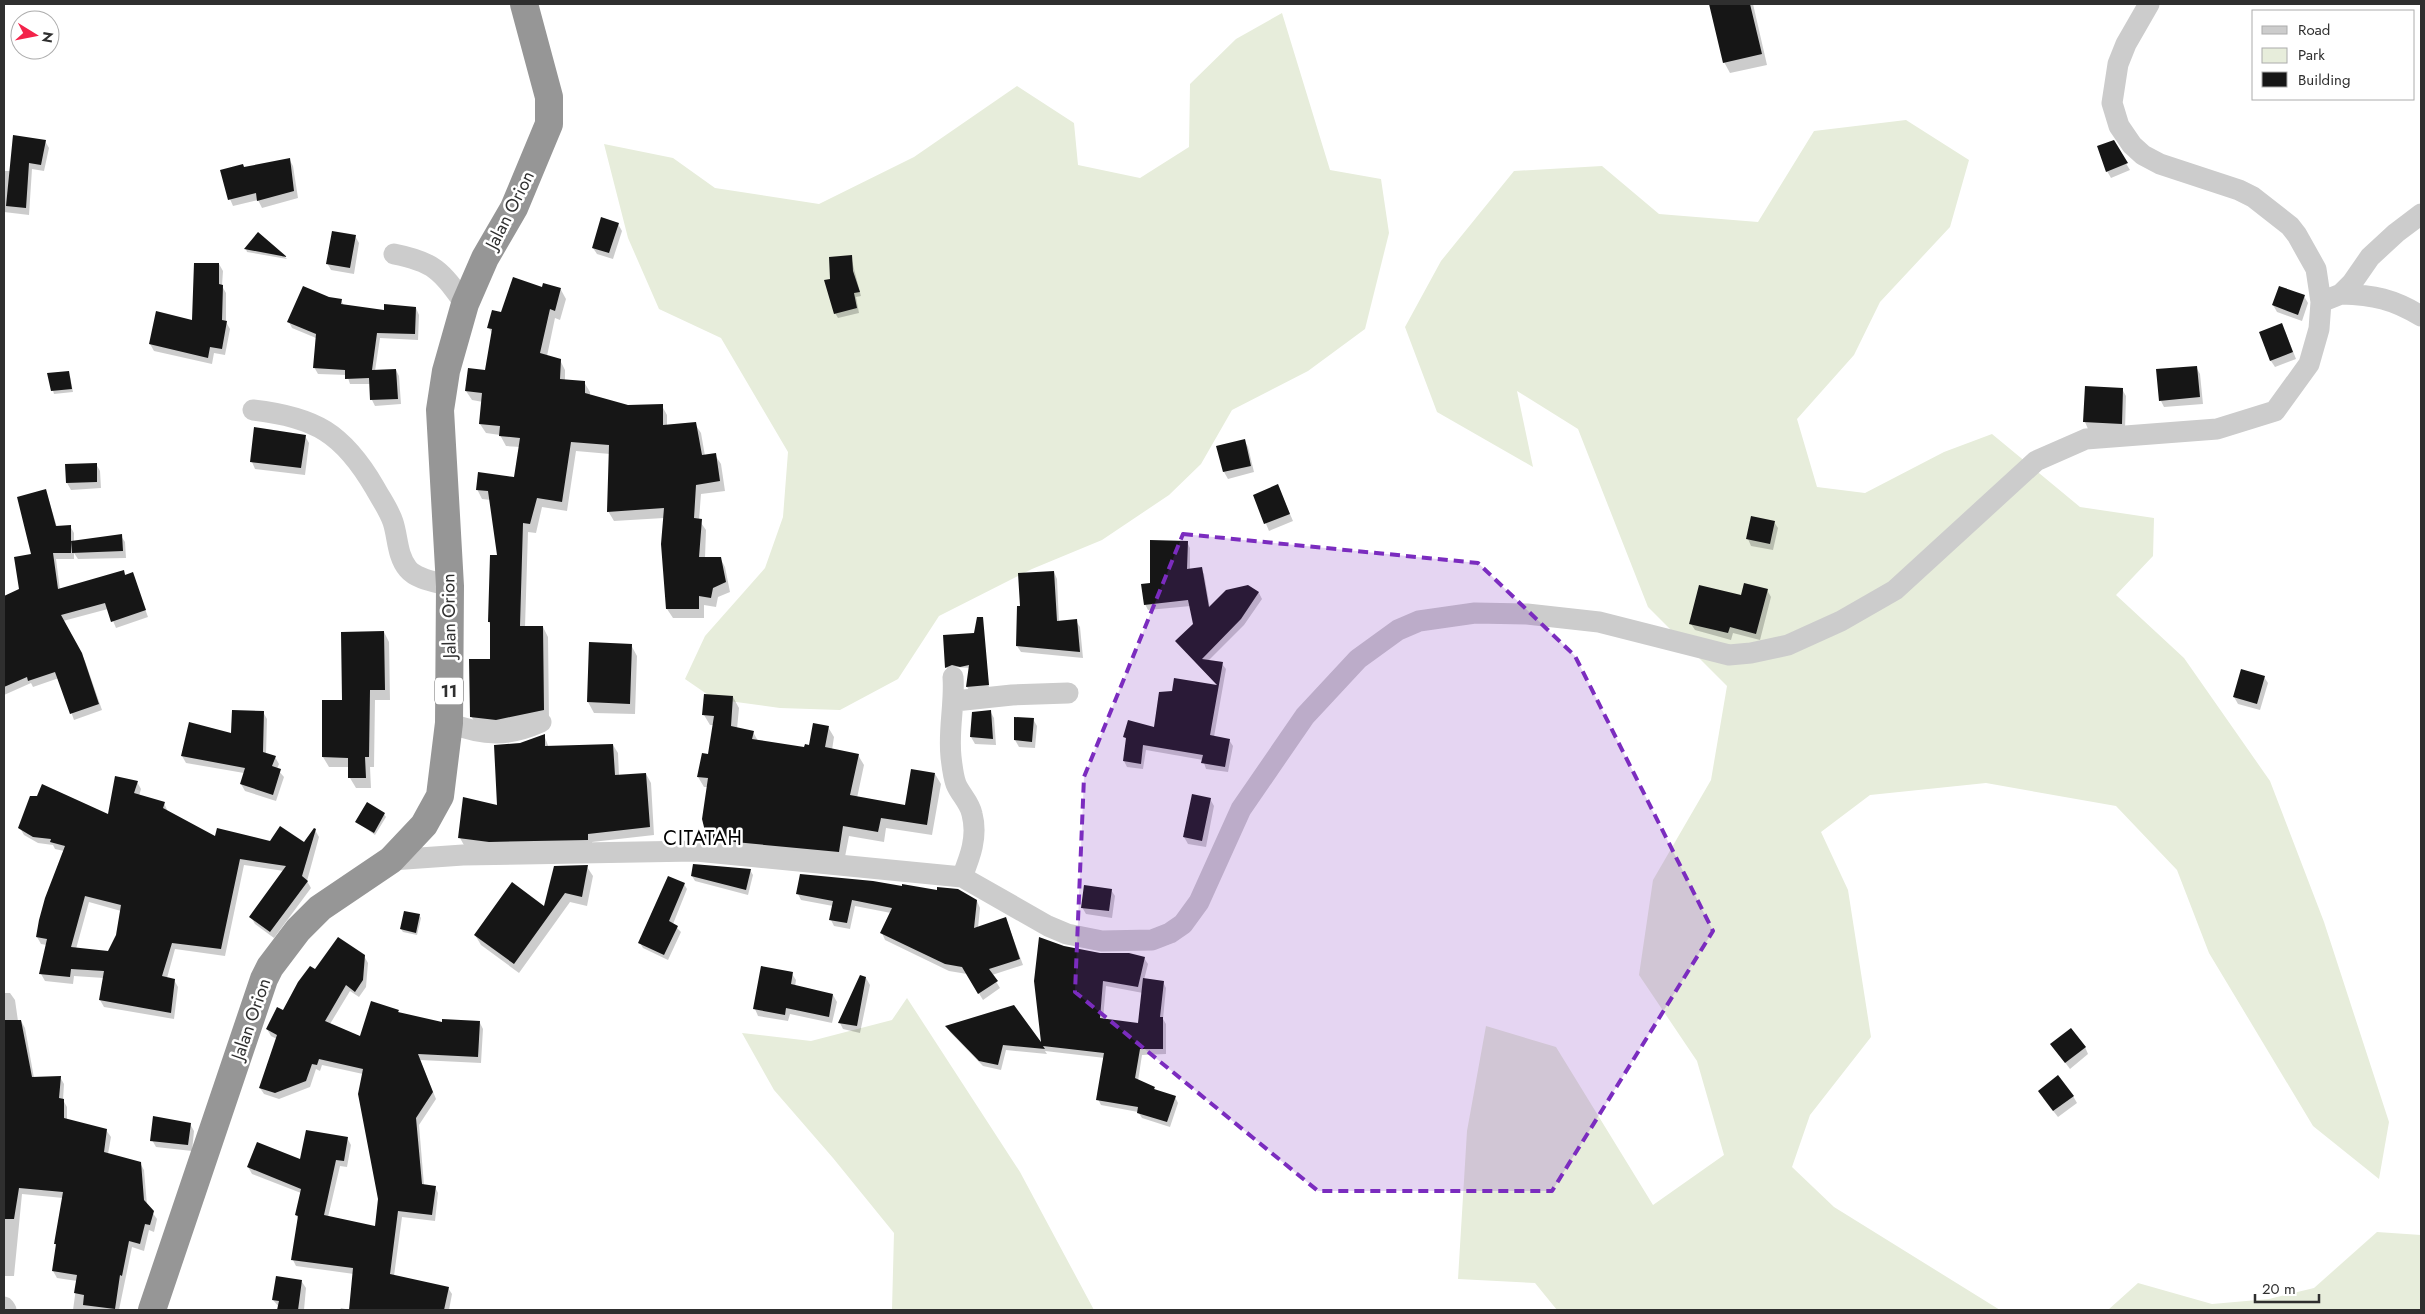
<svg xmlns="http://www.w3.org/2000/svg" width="2425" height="1314" font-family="Jost,sans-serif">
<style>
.green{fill:#e7eddb}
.shadow{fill:#0003;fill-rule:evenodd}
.building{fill:#161616;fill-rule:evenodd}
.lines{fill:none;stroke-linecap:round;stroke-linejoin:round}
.minor{stroke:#ccc;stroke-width:21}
.highway{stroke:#969696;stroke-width:28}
.marked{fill:#7b2cbf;fill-opacity:0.2;stroke:#7b2cbf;stroke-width:4;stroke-dasharray:10 6;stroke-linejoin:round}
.labels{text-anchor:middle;stroke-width:5;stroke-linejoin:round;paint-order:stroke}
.shield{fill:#fff;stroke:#6d6d6d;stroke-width:1}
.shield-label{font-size:16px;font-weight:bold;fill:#2f2f2f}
.street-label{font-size:18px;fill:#2f2f2f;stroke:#fff}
.quarter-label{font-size:20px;letter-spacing:1px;fill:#000;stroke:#fff}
</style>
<rect width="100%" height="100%" fill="#fff"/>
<path class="green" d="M1282 13 1330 170 1381 179 1389 233 1365 329 1308 371 1232 410 1201 464 1169 495 1102 540 1032 569 939 616 898 679 840 710 780 708 714 699 685 679 705 636 765 568 783 517 788 452 721 338 659 309 628 238 604 144 673 158 715 188 819 204 914 157 1017 86 1074 123 1078 165 1140 178 1189 147 1190 84 1236 39Z
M1906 120 1969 160 1950 227 1880 302 1854 355 1797 419 1817 487 1865 493 1944 452 1992 434 2080 507 2154 518 2153 556 2116 595 2184 658 2270 781 2324 922 2389 1122 2379 1179 2313 1126 2209 953 2177 870 2116 806 1986 783 1870 795 1821 832 1848 890 1871 1037 1810 1115 1792 1167 1834 1207 2000 1310H1557L1535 1283 1458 1279 1467 1131 1486 1026 1556 1047 1653 1205 1724 1155 1697 1061 1639 975 1653 880 1711 780 1727 686 1648 607 1578 429 1517 391 1533 467 1437 412 1405 327 1441 261 1514 171 1602 166 1659 214 1758 222 1814 131Z
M907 998 1020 1172 1094 1310H892L894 1233 833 1158 774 1090 742 1033 811 1041 892 1020Z
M2377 1232 2421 1235V1310H2108L2138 1283 2212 1304 2269 1299 2314 1288Z"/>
<path class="shadow" d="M1711 4H1753L1767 65 1730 73 1724 62Z
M45 141 49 148 44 171 32 169 29 215 4 212V171H12Z
M2113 142 2130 170 2111 178 2107 171Z
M289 159 293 166 298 198 262 208 258 200 233 206 230 199 244 168Z
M618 224 622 231 613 259 597 254 593 248Z
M258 234 286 258 287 259 247 252 246 249Z
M355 236 359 243 354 274 331 270 327 263Z
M851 257 861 296 856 297 859 313 838 318 835 313 832 280Z
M219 264 223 271 222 286 226 293V322L230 329 225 355 214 353 212 364 154 351 150 344 193 321Z
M543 285 561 290 566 299 560 320 555 318 547 356 560 360 565 370V381L584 382 590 392V396L627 406H662L667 415V426L695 424 701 433 705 456 715 455 721 464 725 491 701 494 699 520 706 530 705 558H720L725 567 730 592 718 597 716 607 704 605V618H673L667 609 664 518 614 521 608 511 610 454 576 451 567 511 542 507 536 533 528 532 525 627H543L548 637 549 720 477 726 471 716 491 660V626L489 622 499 556 491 500 482 499 477 489 516 478 520 447 506 446 500 435 486 433 480 424 483 402 472 400 466 391 486 371 493 335 489 328 502 313 542 288Z
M2304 296 2308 303 2302 321 2277 312 2273 305Z
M329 298 341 300 344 306 385 311 416 308 419 315 418 340 380 338 375 371 396 370 399 376 401 404 375 406 372 400 370 384H350L347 375 318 374 314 367 316 338 292 328 289 322Z
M2285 331 2296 359 2275 367 2271 361Z
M2196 367 2200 374 2203 404 2164 407 2161 401Z
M48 374 70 376 73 392 54 394Z
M2122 389 2126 396 2125 430 2088 429 2085 422Z
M305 436 309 443 305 475 255 469 252 462Z
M1244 440 1248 447 1254 472 1228 479 1224 472 1218 447Z
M96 464 100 471 101 488 71 490 67 483Z
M1278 486 1293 521 1269 531 1254 495Z
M46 491 57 527 70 526 74 533V542L121 536 125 542 126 558 78 559 74 553V559H56L60 590 124 572 126 576 132 573 148 617 116 628 108 609 63 621 85 661 102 710 74 720 59 678 33 687 31 683 4 695V597L20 590 33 555Z
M1774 522 1778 528 1773 550 1751 546 1748 539Z
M1187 542 1190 548V570L1201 568 1204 574 1210 608 1248 586 1259 593 1262 599 1244 625 1208 661 1222 664 1226 669 1214 737 1229 740 1233 746 1228 772 1206 769 1203 760 1146 750 1143 769 1127 767 1124 761 1127 741 1125 737 1155 729 1218 686 1177 642 1194 624 1191 606 1148 610 1145 604 1151 584Z
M1054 572 1057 579 1059 622 1076 621 1080 627 1083 658 1021 652 1017 646 1018 607H1021Z
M1767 590 1771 597 1760 640 1733 633 1731 640 1695 630 1691 624 1742 597Z
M982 619 989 688 969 690 967 687 970 668 954 667 948 670 946 667 975 634Z
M384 632 389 642 390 700H375L374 767H370L371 788H356L350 778V767H329L323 757 343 701Z
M590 643 631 645 637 656 635 714 594 713 588 702Z
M2264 677 2268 683 2260 710 2238 704 2234 697Z
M733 697 739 708 737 729 753 732 758 741 805 748 810 747 828 727 834 737 832 750 858 755 864 765 857 798 906 806 935 774 941 784 932 835 886 828 884 842 849 836 844 862 711 849 705 839 708 787H704L698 777 709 756 714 725H710L704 715Z
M990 711 994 718 996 745 975 744 971 737Z
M263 712 267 719 266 754 275 757 279 764 277 769 284 777 276 801 245 791 241 784 244 773 186 763 182 756 233 734Z
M1033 719 1037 726 1035 748 1019 747 1015 740Z
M544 735 549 748 613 745 618 753 619 776 646 774 651 783 654 835 592 842V849L465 847 460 838 499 807 520 744Z
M137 782 141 789 139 796 164 803 168 812 216 838 304 844 315 830 319 837 307 881 311 888 274 938 255 924 251 917 284 871 244 865 225 956 175 949 167 978 174 980 178 987 174 1019 104 1007 100 1000 104 978 74 976 73 984 45 981 41 974 47 945 41 944 37 937 64 851 55 849 53 845 38 843 24 835 20 828 109 816ZM89 902 121 911 117 935 108 952 76 949Z
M1210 799 1214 806 1206 847 1188 844 1184 837Z
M384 814 386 817 375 835 357 822Z
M587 867 593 876 587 906 570 902 519 973 481 945 475 935 545 908Z
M750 870 753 875 748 895 695 881 692 876Z
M684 884 687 889 673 924 681 932 668 960 643 948 640 943Z
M1111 890 1115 896 1112 918 1086 914 1082 907Z
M798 894 977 901 980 908 978 928 1006 919 1023 965 992 975 1000 988 983 1000 967 974 949 971 885 940 882 933 891 913 855 906 850 929 834 926 831 920 833 906 801 900Z
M419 915 421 918 417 935 403 932 401 929Z
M1064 947 1099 955 1144 958 1148 964 1144 980 1163 982 1166 988 1163 1019 1166 1024V1054L1142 1055 1138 1081 1154 1088 1156 1091 1175 1097 1178 1103 1170 1127 1142 1118 1138 1112 1101 1105 1098 1099 1105 1058 1045 1051 1047 1054 1006 1050 1001 1070 983 1066 950 1032 947 1027 1042 1047ZM1106 986 1143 993 1139 1024 1103 1019Z
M364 956 368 963 366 987 359 997 350 991 330 1024 361 1038 398 1011 400 1014 443 1024 480 1023 483 1029 481 1063 420 1060 436 1099 419 1125 424 1185 435 1187 438 1193 435 1221 402 1217 394 1276 448 1288 452 1294 449 1310H340L341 1308 350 1310 354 1274 296 1266 293 1260 299 1220 296 1215 301 1193 252 1174 248 1167 301 1161 347 1138 351 1145 347 1167 340 1166 328 1217 376 1227 380 1199 363 1074 322 1065 320 1071 316 1069 310 1087 279 1099 264 1094 260 1088 277 1039 271 1036 267 1029 316 971Z
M792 974 796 980 795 987 833 995 837 1002 832 1023 790 1014 788 1021 758 1016 755 1009Z
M866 978 870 985 860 1033 843 1029 840 1023Z
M4 993H10L15 1000 18 1021H21L25 1028 34 1078 60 1077 64 1084 63 1100 67 1107V1120L106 1130 111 1137 108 1154 140 1163 144 1170 147 1205 157 1219 154 1232 149 1230 144 1251 132 1247 119 1310H73L77 1281 57 1278 53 1271 57 1247 55 1244 63 1198 22 1194 14 1276H4Z
M2052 1045 2085 1047 2088 1054 2070 1069Z
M2073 1096 2077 1103 2058 1117 2043 1098Z
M190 1124 194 1131 192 1151 156 1147 152 1140Z
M302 1282 306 1288 304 1310H279V1307L273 1300Z"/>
<path class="building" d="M1709 4H1750L1762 54 1723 63Z
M13 135 46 140 41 165 29 163 26 208 6 206Z
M2114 140 2128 163 2106 172 2097 146Z
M290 158 294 191 257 201 256 193 228 200 220 170 243 164 244 167Z
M601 217 619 223 609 253 592 248Z
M332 231 356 235 350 268 326 264Z
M258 232 287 257 244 249Z
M852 255 853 271 860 292 854 293 857 308 834 314 824 280 830 279 829 257Z
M194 263H219V284L223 285 222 320 227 321 222 349 210 347 208 358 149 344 156 311 192 320Z
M513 277 542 287 543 283 561 288 555 311 550 309 540 353 561 359 560 379 585 381V393L628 405 663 404V425L696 422 702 455 716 453 720 481 696 485 694 518 702 519 699 557H721L726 582 713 588 711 598 699 596V609H666L661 544 664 508 607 512 609 445 571 442 562 502 537 498 530 524 523 523 520 626H543L544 710 496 720 470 717 469 659H490V622H488L490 555H497L488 491 476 490 478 472 514 477 520 438 499 436 500 426 479 424 482 393 465 391 468 368 485 370 492 329 487 328 492 310 501 312Z
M303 286 329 297 342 299 341 304 384 310V304L416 307 415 334 377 333 372 370 396 369 398 399 370 400 369 378 345 379V370L313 368 316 334 287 322Z
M2279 286 2305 295 2298 315 2272 305Z
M2282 323 2293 352 2270 361 2259 332Z
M2197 366 2200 397 2159 401 2156 369Z
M69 371 72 389 51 391 47 373Z
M2085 386 2123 388 2122 424 2083 422Z
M254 427 306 435 301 468 250 462Z
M1245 439 1251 466 1223 472 1216 446Z
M97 463V482L66 483 65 464Z
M1278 484 1290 514 1264 524 1253 495Z
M46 489 56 526 71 525V553H53L58 589 124 570 125 575 133 572 146 610 111 622 105 603 61 615 82 653 99 704 70 714 55 672 28 681 27 677 4 687V596L19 589 14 557 31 554 17 497Z
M1751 516 1775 521 1770 544 1746 539Z
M122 534 123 551 72 553 71 541Z
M1150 540 1188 541 1187 569 1202 567 1209 607 1226 590 1248 585 1259 592 1241 619 1202 659 1223 662 1210 735 1230 739 1225 767 1201 763 1203 755 1143 745 1141 764 1123 761 1126 738 1123 737 1128 720 1154 727 1159 692 1172 691 1174 678 1217 685 1175 641 1193 624 1188 600 1144 605 1141 584 1150 583Z
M1054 571 1057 621 1077 619 1080 652 1016 646 1017 606H1020L1018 573Z
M1744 583 1768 589 1756 634 1730 627 1728 633 1689 624 1699 585 1741 595Z
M977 617H983L989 685 966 687 969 665 960 667 952 665 945 668 943 635 974 633Z
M384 631 385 690H370L369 757H365L366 778H348V758L322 757V700H342L341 632Z
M589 642 632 644 630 704 587 702Z
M2241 669 2265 676 2257 704 2233 697Z
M704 694 733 696 731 726 754 731 752 739 804 747 805 744 809 745 813 723 829 726 825 747 859 754 850 795 905 805 911 769 935 773 927 825 881 818 878 832 843 826 839 852 703 839 705 831 702 819 708 778 697 777 702 753 708 754 714 716 702 715Z
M232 710 264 711 263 752 276 756 272 766 281 769 273 795 240 784 245 768 181 756 189 722 231 733Z
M991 710 993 739 970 737 972 712Z
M1014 717 1034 718 1032 742 1014 740Z
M545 734V746L613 744 615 775 646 773 650 827 588 834V840L489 842 458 838 463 797 497 805 494 745 520 743Z
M115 776 138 781 134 793 165 802 163 808 215 836 217 828 270 841 280 826 304 842 314 828 316 829 302 876 308 881 270 932 249 917 286 866 240 859 221 949 172 943 162 976 175 979 171 1013 99 1000 104 971 71 969 70 977 39 974 47 939 36 937 39 920 45 898 65 846 50 842 51 839 33 837 18 828 30 796H37L42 784 108 814ZM85 896 121 905 116 935 108 951 71 947Z
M1192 794 1211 798 1202 841 1183 837Z
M367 802 385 813 374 833 355 822Z
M693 864 751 869 746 890 691 876Z
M588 865 582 897 565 893 514 964 474 935 512 882 544 906 554 866Z
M800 874 873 881 902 886V884L937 890V887L958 889 977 900 974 928 1006 917 1020 959 989 969 998 981 978 994 962 967 945 964 880 933 892 908 852 900 847 923 829 920 833 901 796 894Z
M668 876 685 883 669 921 678 926 664 955 638 943Z
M1084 885 1112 889 1109 911 1081 908Z
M404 911 420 914 416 933 400 929Z
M338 937 365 955 363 980 355 992 346 985 325 1021 360 1036 371 1001 399 1010 398 1012 442 1022V1019L480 1021 478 1057 418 1054 433 1092 416 1118 422 1184 436 1186 432 1215 398 1211 390 1274 449 1287 444 1310H349L353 1268 291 1260 298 1216 295 1215 301 1189 247 1167 257 1142 300 1159 306 1130 348 1137 344 1161 336 1160 324 1215 375 1226 378 1199 358 1094 363 1069 319 1059 317 1065 312 1064 306 1081 275 1093 259 1088 277 1035 266 1029 277 1007 283 1010 298 982 310 966 315 969Z
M1039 937 1064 946 1100 953H1129L1145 957 1138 987 1103 981 1100 1018 1138 1023 1143 978 1164 981 1160 1017H1163V1049H1140L1135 1078 1155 1087 1154 1089 1176 1096 1167 1122 1137 1113 1138 1107 1096 1100 1104 1053 1043 1046 1045 1049 1003 1045 998 1065 979 1061 945 1026 1014 1005 1041 1042 1034 981Z
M761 966 793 972 791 984 833 994 829 1017 786 1008 785 1015 753 1009Z
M860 975 866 977 857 1026 838 1023Z
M4 1020H21L32 1077 61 1076 59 1098 64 1099V1118L107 1129 104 1152 141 1162 144 1200 154 1211 150 1225 145 1224 140 1244 129 1241 122 1276 120 1275 115 1309 83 1305 84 1295 74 1293 77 1275 52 1271 56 1244H54L63 1192 19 1188 14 1219H4Z
M2071 1028 2086 1047 2065 1063 2050 1044Z
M2058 1075 2074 1096 2053 1111 2038 1091Z
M153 1116 191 1123 188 1145 150 1141Z
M276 1276 302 1280 298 1310H277L279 1301 272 1300Z"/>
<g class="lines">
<path class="minor" d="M394 254C435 262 441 271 465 304
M2341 294C2374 295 2393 299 2421 316
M2321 302 2341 294 2352 283 2370 257 2396 233 2421 214
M253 410C315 417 343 433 375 488 381 499 389 510 393 522 398 537 397 556 408 569 417 580 437 582 450 586
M953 677C955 704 948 730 951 757 952 765 953 776 956 784 960 794 970 803 972 814 978 837 970 857 962 877
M955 701 1012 695 1068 693
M449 723C484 736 508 737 541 722
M391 860 463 855 696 851 962 877 1048 926 1067 934 1102 941 1152 940 1170 933 1183 924 1199 902 1241 809 1305 716 1358 659 1398 630 1419 621 1475 613 1527 614 1599 622 1729 655 1751 653 1788 645 1841 621 1895 590 2036 461 2086 439 2217 429 2275 411 2309 364 2319 329 2321 302 2316 269 2297 235 2290 226 2253 197 2239 190 2160 164 2143 155 2132 145 2119 126 2112 103 2118 64 2126 44 2149 4
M4 1307 6 1310"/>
<path class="highway" d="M152 1310 264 979 270 967 298 930 320 908 391 860 424 825 440 796 449 723 450 586 440 410 446 371 465 304 485 258 514 208 549 124V97L524 4"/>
</g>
<path class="marked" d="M1183 534 1478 563 1575 656 1713 931 1552 1191H1318L1075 992 1084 777Z"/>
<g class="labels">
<rect class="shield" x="435" y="677.5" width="28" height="27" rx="4"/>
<g class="shield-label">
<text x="449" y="697">11</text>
</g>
<g class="street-label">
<text transform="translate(510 210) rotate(-63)" y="6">Jalan Orion</text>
<text transform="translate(449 616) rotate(-91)" y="6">Jalan Orion</text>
<text transform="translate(251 1019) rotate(-71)" y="6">Jalan Orion</text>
</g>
<g class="quarter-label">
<text x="703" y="845">CITATAH</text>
</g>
</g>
<rect width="2425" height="1314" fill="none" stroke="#2f2f2f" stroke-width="10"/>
<rect x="2252" y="10" width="162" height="90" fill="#ffffff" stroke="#acacac"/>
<rect x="2262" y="26" width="25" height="8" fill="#cccccc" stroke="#acacac"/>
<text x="2298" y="35" font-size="15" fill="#2f2f2f">Road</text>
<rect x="2262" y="48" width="25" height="15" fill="#e7eddb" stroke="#acacac"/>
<text x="2298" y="60" font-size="15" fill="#2f2f2f">Park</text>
<rect x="2262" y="72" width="25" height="15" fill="#161616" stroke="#acacac"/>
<text x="2298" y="85" font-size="15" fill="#2f2f2f">Building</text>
<g transform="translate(35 35) rotate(100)"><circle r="24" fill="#ffffff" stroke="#acacac"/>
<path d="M0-4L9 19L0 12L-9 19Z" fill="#f3234a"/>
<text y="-8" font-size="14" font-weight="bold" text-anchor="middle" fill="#2f2f2f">N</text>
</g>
<path d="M2255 1294v8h64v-8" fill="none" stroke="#2f2f2f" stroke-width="2.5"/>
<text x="2262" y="1294" font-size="15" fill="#2f2f2f" stroke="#ffffff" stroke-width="4" paint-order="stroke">20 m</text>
</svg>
